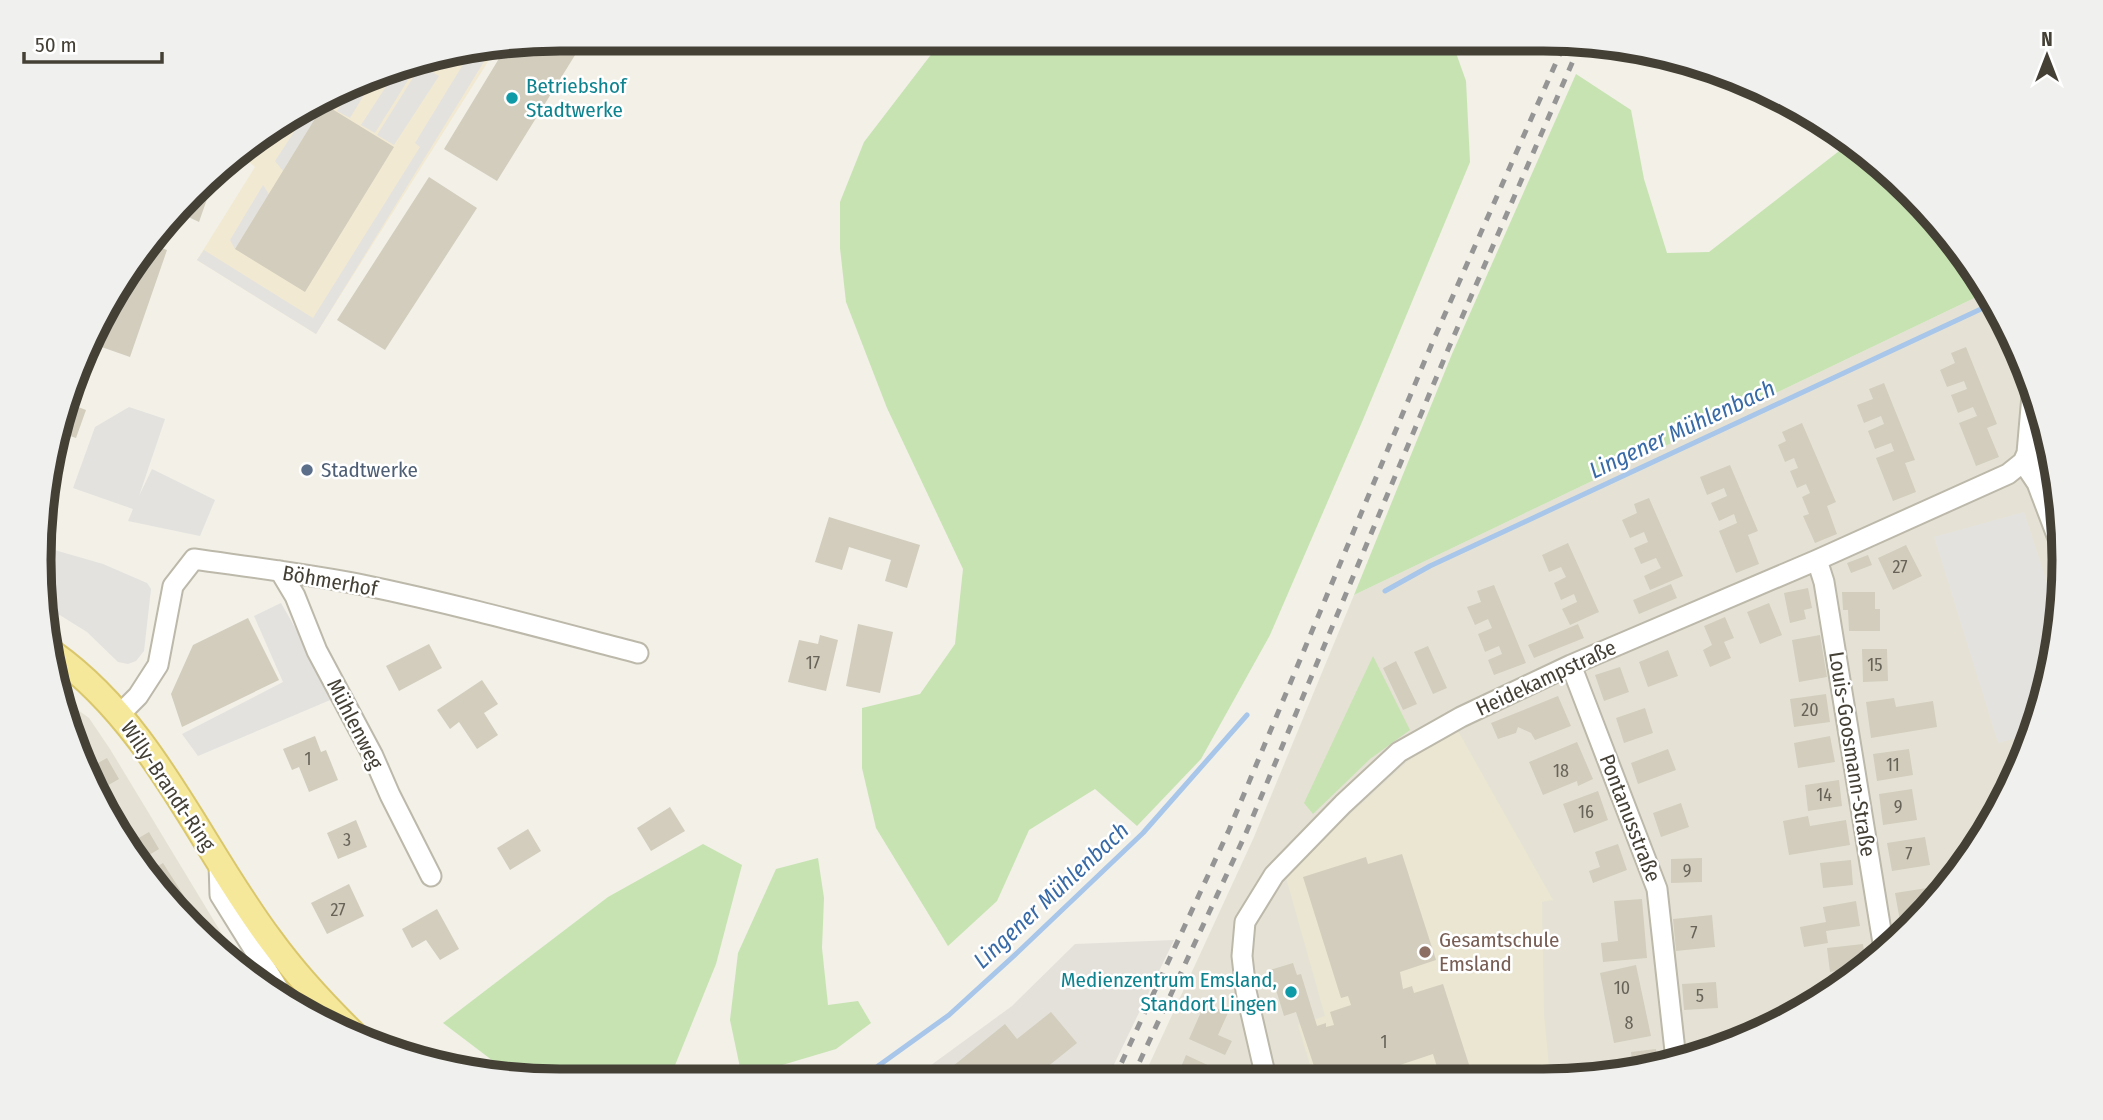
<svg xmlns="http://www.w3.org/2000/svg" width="2103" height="1120" font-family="'Fira Sans Condensed',sans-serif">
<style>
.residential{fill:#e5e2d5}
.commercial{fill:#f2e9d3}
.industrial{fill:#e4e1db}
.education{fill:#eae6d1}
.green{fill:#c7e3b2}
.parking{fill:#e3e2de}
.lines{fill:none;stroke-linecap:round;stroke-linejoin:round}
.stream{stroke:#a7c6ea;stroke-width:5}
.building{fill:#d2cdbd}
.minor-casing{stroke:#bcb8aa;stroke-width:23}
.major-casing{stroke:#dac76c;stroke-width:28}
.minor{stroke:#fff;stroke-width:19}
.major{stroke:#f6e89b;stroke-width:24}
.rail{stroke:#959595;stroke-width:5;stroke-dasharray:9 9;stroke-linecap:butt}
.culture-dot{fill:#0f9aa8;stroke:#fff;stroke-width:2.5}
.service-dot{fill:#5c6f8a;stroke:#fff;stroke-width:2.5}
.education-dot{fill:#8d6e63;stroke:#fff;stroke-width:2.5}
.labels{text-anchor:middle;stroke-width:5;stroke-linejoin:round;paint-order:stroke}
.number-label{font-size:18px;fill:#686358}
.culture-label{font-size:21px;fill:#0d838f;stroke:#fff;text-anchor:start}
.service-label{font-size:21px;fill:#4e5e75;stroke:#fff;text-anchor:start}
.street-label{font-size:21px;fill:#444036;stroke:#fff}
.education-label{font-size:21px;fill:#785e54;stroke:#fff;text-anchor:start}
.water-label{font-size:23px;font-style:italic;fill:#386aa7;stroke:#fff}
.rim{fill:none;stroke:#444036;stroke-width:9}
</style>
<rect width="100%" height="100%" fill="#f2f0e7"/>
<path class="residential" d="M1989 291 1995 300 2037 393 2060 492 2063 595 2047 695 2011 791 1935 904 1833 993 1742 1042 1611 1077 1143 1078 1254 837 1354 595Z
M64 700 89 718 110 749 248 977 168 904 78 760Z"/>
<path class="commercial" d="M496 49 316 334 197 260 255 167 237 152 242 147 392 66Z"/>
<path class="industrial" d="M1174 940 1107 1079H912L1012 1006 1075 944Z"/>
<path class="education" d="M1458 731 1553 900 1542 902 1544 1014 1550 1077 1314 1078 1298 1025 1325 1016 1285 874 1407 762 1434 743Z"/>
<path class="green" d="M943 39H1451L1466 81 1470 162 1362 422 1270 635 1201 759 1137 826 1095 789 1029 830 997 901 948 946 876 828 862 768V708L920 694 955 644 963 569 887 408 846 302 840 248V202L864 142Z
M1576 74 1631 110 1644 179 1667 253 1709 252 1852 141 1861 147 1935 216 1989 291 1354 595 1452 354Z
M1373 656 1410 730 1370 759 1313 814 1304 803Z
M703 844 742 865 716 964 669 1080 517 1079 443 1023 608 897Z
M818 858 824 898 822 948 828 1005 858 1001 871 1023 836 1049 742 1077 730 1020 738 953 776 869Z"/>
<path class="parking" d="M470 53H475L485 60 316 334 197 260 204 250 313 318 420 147 415 143Z
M416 62 418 64 375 133 361 125 400 65Z
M421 65 439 76 394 145 377 135Z
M376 75 350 118 337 111 351 88Z
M307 112 314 121 283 171 275 161Z
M263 185 269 194 235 249 230 240Z
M129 407 165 419 139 496 152 469 215 500 200 536 128 521 133 509 73 488 95 427Z
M2024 512 2059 620 2047 695 2032 734 1998 743 1934 537Z
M44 547 103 564 147 583 151 589 144 651 136 661 128 664 118 662 87 632 42 604 40 595Z
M281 603 335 698 198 756 182 734 283 682 254 616Z"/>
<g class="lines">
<path class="stream" d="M1385 591 1430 566 1996 302
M860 1079 949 1015 1018 952 1143 833 1247 715"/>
</g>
<path class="building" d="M560 38 585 39 497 181 444 149 506 47Z
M324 104 394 147 305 292 235 249Z
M215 176 199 222 180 213Z
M429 177 477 208 385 350 337 320Z
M151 244 167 250 130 357 93 344 126 271Z
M1966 347 1997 424 1987 428 1999 457 1976 466 1959 423 1977 416 1973 407 1958 413 1951 395 1967 389 1964 381 1947 387 1940 370 1955 363 1951 353Z
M1884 383 1915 460 1905 463 1916 492 1893 501 1876 458 1894 451 1891 443 1875 449 1868 431 1884 424 1881 416 1864 423 1857 405 1873 399 1869 389Z
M73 388 78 390 73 405 86 410 76 438 56 431Z
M1802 423 1836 502 1827 506 1837 534 1815 543 1803 516 1809 514 1802 497 1810 493 1806 484 1797 488 1790 471 1798 468 1794 458 1785 462 1778 445 1786 441 1782 432Z
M1730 465 1758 531 1748 535 1759 564 1736 573 1719 531 1737 523 1734 514 1719 521 1711 503 1727 496 1724 488 1707 495 1700 477Z
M1649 498 1683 576 1650 590 1644 576 1661 568 1656 558 1641 564 1634 548 1648 542 1644 532 1630 538 1622 520 1637 513 1634 504Z
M829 517 920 545 907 588 885 581 891 560 849 547 842 570 815 562Z
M1568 543 1599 612 1570 625 1562 609 1577 602 1574 594 1561 600 1554 583 1566 577 1561 567 1549 572 1542 555Z
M1906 545 1922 576 1893 590 1878 558Z
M1868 555 1872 565 1851 573 1847 563Z
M1671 584 1677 598 1639 614 1633 600Z
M1494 585 1526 663 1494 675 1488 660 1502 654 1499 646 1485 652 1478 634 1492 628 1488 619 1475 625 1467 607 1481 602 1477 591Z
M1808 588 1812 608 1804 610 1806 619 1790 623 1784 593Z
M1842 592H1875V609H1880V631H1849L1848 610H1843Z
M1769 603 1782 635 1760 644 1747 612Z
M1725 617 1734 638 1724 642 1731 658 1710 667 1703 650 1712 645 1704 626Z
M248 618 279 680 182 727 171 694 193 645Z
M858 624 893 632 880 693 846 686Z
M1578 624 1584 638 1534 658 1528 645Z
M820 635 838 640 826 691 788 682 799 640 818 644Z
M1820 635 1827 677 1799 682 1792 640Z
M429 644 442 668 399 691 386 666Z
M1428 646 1447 688 1433 694 1414 652Z
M1862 649H1887L1888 681 1863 682Z
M1668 650 1678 676 1648 687 1639 662Z
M1396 661 1417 704 1403 710 1383 668Z
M1620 667 1629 692 1604 701 1595 675Z
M482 680 498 704 484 713 498 735 477 749 459 722 450 729 437 710Z
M1826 694 1830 722 1794 727 1790 699Z
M1558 696 1571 726 1535 740 1531 733 1518 727 1516 733 1498 739 1491 723Z
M1894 698 1896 707 1933 701 1937 727 1871 738 1866 702Z
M1645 708 1653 733 1624 743 1616 718Z
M315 736 321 752 326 750 338 780 309 792 299 767 292 770 283 749Z
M1830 736 1835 762 1798 768 1794 743Z
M1577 742 1593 779 1578 786 1577 781 1543 795 1529 762Z
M1668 749 1676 770 1638 784 1631 763Z
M1909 749 1913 775 1877 781 1873 754Z
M107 758 119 779 98 791 85 770Z
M1839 780 1842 806 1808 811 1805 785Z
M1912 789 1917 820 1883 825 1879 794Z
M1598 791 1608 820 1574 833 1563 804Z
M1681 803 1689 827 1661 837 1653 813Z
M670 807 685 831 651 851 637 828Z
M1808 816 1810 826 1846 820 1850 845 1789 855 1783 821Z
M356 820 367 847 338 859 327 833Z
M528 829 541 851 510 870 497 848Z
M149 832 159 849 141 860 130 843Z
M1925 837 1930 865 1892 871 1887 843Z
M1618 844 1627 870 1593 883 1589 871 1600 867 1595 852Z
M1402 854 1436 960 1400 972 1403 989 1412 986 1414 993 1443 984 1473 1077 1414 1078 1437 1067 1433 1054 1361 1078H1318L1296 1012 1284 1016 1270 970 1293 963 1297 975 1301 974 1317 1026 1326 1023V1027L1334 1025 1330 1012 1351 1005 1348 996 1341 998 1303 877 1366 857 1368 864Z
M1702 858V882L1671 883V859Z
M1851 860 1853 885 1823 888 1820 863Z
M163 863 184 896 169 905 148 872Z
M349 884 364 916 327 934 311 903Z
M1927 888 1930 908 1920 917 1900 921 1895 893Z
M1642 899 1647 958 1603 962 1601 943 1618 941 1614 901Z
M1856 901 1860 926 1826 931 1828 943 1804 947 1800 927 1826 922 1823 907Z
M437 909 459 949 440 960 426 940 412 948 402 929Z
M1712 915 1715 947 1676 951 1673 919Z
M1863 944 1866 965 1863 967 1830 972 1827 948Z
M1636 965 1651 1036 1614 1043 1600 973Z
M1716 982 1718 1008 1684 1010 1682 984Z
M1205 1003 1228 1013 1218 1035 1232 1041 1225 1055 1189 1039Z
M1051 1012 1077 1043 1046 1068 1055 1079H937L1005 1024 1017 1039Z
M1656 1049 1657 1065 1608 1077V1072L1633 1069 1631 1052Z
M1186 1055 1227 1074 1226 1078H1193L1179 1072Z"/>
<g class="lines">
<g class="minor-casing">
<path id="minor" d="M2023 462 2037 483 2062 549
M2023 462 2027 453 2033 384
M1817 560 1824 582 1884 949
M280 571 295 596 317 651 373 756 390 795 431 876
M1571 665 1657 889 1676 1060
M120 714 138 696 158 665 173 586 194 559C250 567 307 574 363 585 455 604 546 629 638 653
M219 863 220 895 286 1001
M1266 1078 1246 991 1242 956 1245 922 1274 875 1343 804 1399 752 1461 717 1571 665 1817 560 2008 474 2023 462 2038 463 2053 461"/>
</g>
<g class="major-casing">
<path id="major" d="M54 654C153 725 199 844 270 939 296 975 327 1008 358 1038"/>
</g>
<use href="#minor" class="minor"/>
<use href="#major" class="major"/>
<path class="rail" d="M1132 1078 1246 833 1447 352 1582 40
M1114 1079 1229 830 1433 341 1566 40"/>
</g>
<g class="culture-dot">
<circle cx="512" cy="98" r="7"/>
<circle cx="1291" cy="992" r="7"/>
</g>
<circle class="service-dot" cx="307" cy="470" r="7"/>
<circle class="education-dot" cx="1425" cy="952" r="7"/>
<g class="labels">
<g class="number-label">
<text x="1900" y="573">27</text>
<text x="813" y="669">17</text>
<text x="1875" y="671">15</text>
<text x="1810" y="716">20</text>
<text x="308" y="765">1</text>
<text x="1893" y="771">11</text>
<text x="1561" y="777">18</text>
<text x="1824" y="801">14</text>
<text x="1898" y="813">9</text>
<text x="1586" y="818">16</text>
<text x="347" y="846">3</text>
<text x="1909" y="860">7</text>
<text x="1687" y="877">9</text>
<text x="338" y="916">27</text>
<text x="1694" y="939">7</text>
<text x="1622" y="994">10</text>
<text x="1700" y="1002">5</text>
<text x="1629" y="1029">8</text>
<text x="1384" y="1048">1</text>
</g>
<g class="culture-label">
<text x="526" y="93">Betriebshof<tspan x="526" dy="24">Stadtwerke</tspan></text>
<text x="1277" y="987" text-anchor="end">Medienzentrum Emsland,<tspan x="1277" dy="24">Standort Lingen</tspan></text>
</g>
<g class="service-label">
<text x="321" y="477">Stadtwerke</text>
</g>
<g class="street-label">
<text transform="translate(330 581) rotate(10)" y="7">Böhmerhof</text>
<text transform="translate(1546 678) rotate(-25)" y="7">Heidekampstraße</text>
<text transform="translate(355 724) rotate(63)" y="7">Mühlenweg</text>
<text transform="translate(1852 754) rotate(81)" y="7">Louis-Goosmann-Straße</text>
<text transform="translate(168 786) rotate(56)" y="7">Willy-Brandt-Ring</text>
<text transform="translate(1630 818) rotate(69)" y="7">Pontanusstraße</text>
</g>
<g class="education-label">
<text x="1439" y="947">Gesamtschule<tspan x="1439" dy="24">Emsland</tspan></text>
</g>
<g class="water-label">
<text transform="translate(1682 429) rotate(-25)" y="8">Lingener Mühlenbach</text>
<text transform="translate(1051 895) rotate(-43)" y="8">Lingener Mühlenbach</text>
</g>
</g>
<path d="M0 0H2103V1120H0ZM560 51H1543A509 509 0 0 1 2052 560V560A509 509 0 0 1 1543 1069H560A509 509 0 0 1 51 560V560A509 509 0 0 1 560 51Z" fill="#f0f0ef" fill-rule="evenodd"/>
<path class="rim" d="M560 51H1543A509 509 0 0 1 2052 560V560A509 509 0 0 1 1543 1069H560A509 509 0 0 1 51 560V560A509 509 0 0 1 560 51Z"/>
<g transform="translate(2047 56)" stroke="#ffffff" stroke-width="5" paint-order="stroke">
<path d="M0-5L12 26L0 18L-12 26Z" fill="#444036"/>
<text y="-10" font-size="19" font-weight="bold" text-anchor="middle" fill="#444036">N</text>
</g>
<path d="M24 52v10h138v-10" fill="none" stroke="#444036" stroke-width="3.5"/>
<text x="35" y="52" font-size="21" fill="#444036" stroke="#ffffff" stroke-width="5" paint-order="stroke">50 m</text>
</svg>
